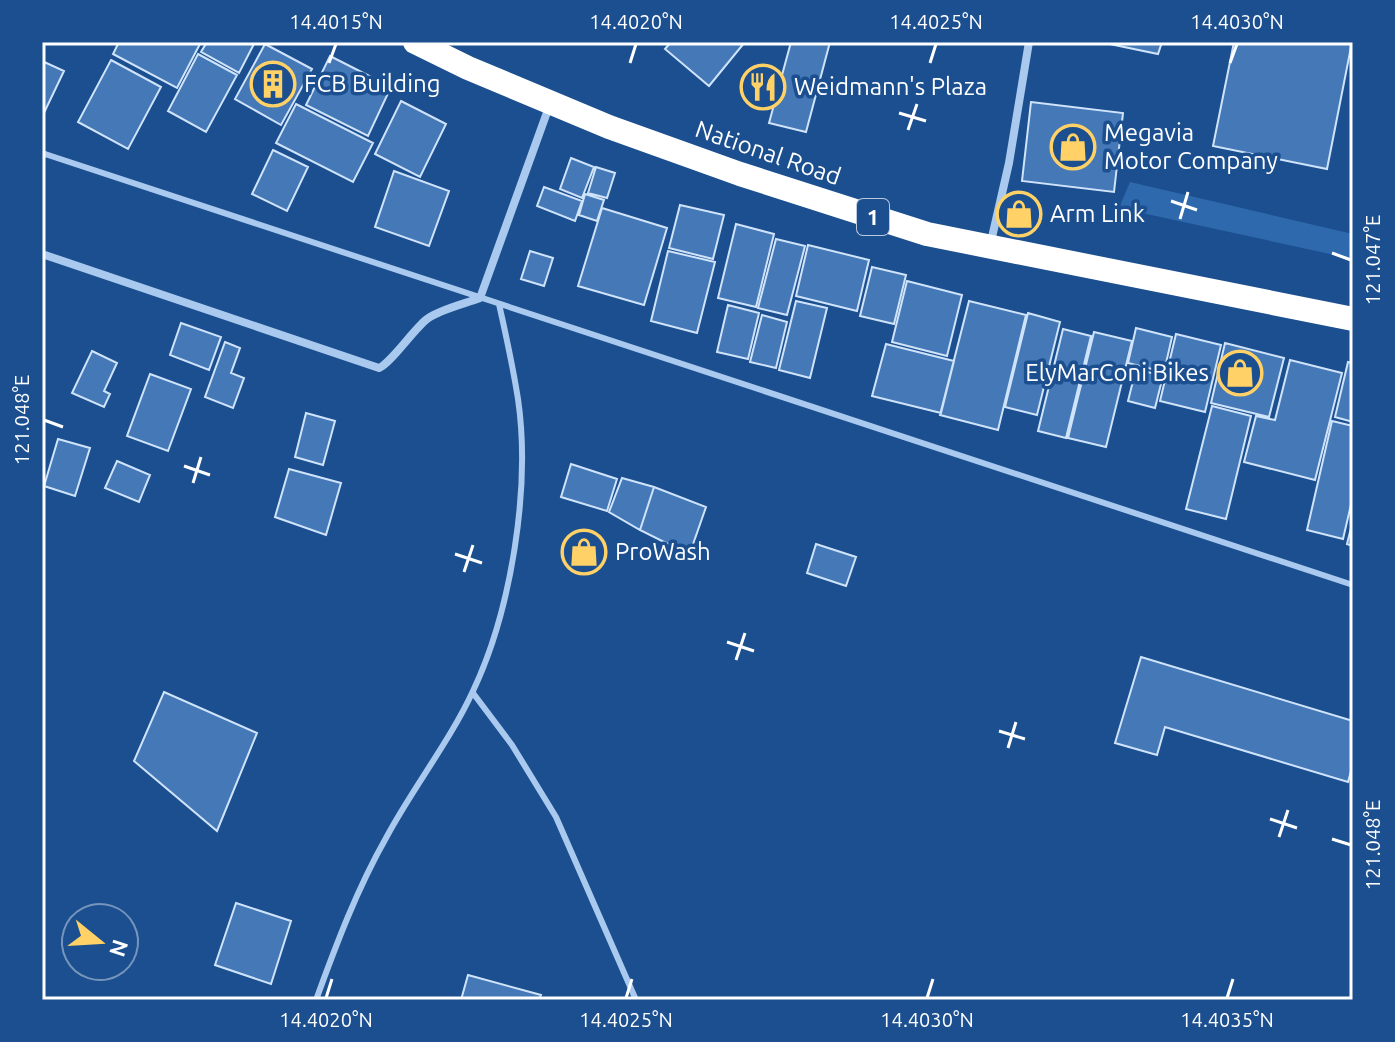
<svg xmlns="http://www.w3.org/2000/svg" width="1395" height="1042" font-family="Ubuntu,sans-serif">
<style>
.green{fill:#2e69ad}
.building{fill:#4478b7;stroke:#cfe3fa;stroke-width:2}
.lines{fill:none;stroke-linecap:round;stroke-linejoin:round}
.lane{stroke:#a9c9ee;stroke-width:6}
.street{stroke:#a9c9ee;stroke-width:8}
.highway{stroke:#fff;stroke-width:24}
.ticks{fill:none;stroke:#fff;stroke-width:3}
.labels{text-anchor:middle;stroke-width:7;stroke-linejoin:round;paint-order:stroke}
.shield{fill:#1b4f8f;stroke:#bbcadd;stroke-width:2}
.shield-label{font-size:22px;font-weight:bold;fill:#fff}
.poi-label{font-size:24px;fill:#fff;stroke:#1b4f8f;text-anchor:start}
.street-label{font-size:24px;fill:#fff;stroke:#1b4f8f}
.neatline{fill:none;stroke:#fff;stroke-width:3}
.ticks-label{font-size:20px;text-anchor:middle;fill:#fff}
</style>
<rect width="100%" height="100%" fill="#1b4f8f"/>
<path class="green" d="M1130 182 1353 234V259L1119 208Z"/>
<path class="building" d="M119 42H201L177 88 113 54Z
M207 42H255L239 73 201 52Z
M671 42H745L709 86 665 49Z
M791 42H830L806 132 769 123Z
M1100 42H1162L1158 54Z
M1234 42H1352L1327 169 1213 146Z
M265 44 312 69 281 125 235 99Z
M198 54 237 75 206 132 168 111Z
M330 56 391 87 368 136 306 105Z
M111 60 161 87 128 149 78 122Z
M42 61 64 71 42 117Z
M401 101 446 124 420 177 375 154Z
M1031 102 1123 113 1114 192 1022 181Z
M296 104 373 143 353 182 276 143Z
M273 150 308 167 287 211 252 194Z
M571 158 594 167 582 198 560 189Z
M596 167 615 173 607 198 588 193Z
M394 171 449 191 429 246 375 227Z
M544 187 582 201 575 221 537 206Z
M585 194 604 200 597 221 579 215Z
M680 205 724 215 713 259 669 248Z
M602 208 667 228 644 305 578 286Z
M736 224 774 234 756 307 718 298Z
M776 239 805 246 787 315 758 308Z
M808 245 869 260 857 311 796 296Z
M530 251 553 258 544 286 521 279Z
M668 251 715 262 697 333 651 321Z
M872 267 906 275 894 324 860 316Z
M907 281 962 295 947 356 892 342Z
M796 301 827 308 810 378 779 370Z
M969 301 1026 315 998 430 940 415Z
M728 305 759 313 748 359 717 352Z
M1028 313 1060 322 1037 415 1005 407Z
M762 315 787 322 776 368 750 362Z
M181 323 221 337 209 370 170 355Z
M1136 328 1172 337 1164 372 1128 363Z
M1063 329 1091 336 1066 438 1038 431Z
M1094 332 1132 341 1106 447 1068 438Z
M1176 334 1221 345 1205 412 1160 401Z
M225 342 240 348 231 373 244 378 233 408 205 397Z
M1225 343 1284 358 1269 417 1211 403Z
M886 344 954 361 941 413 872 396Z
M92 351 117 363 104 391 110 394 104 407 72 393Z
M1290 360 1342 373 1315 480 1244 462 1256 416 1275 420Z
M1348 362 1353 363V422L1335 417Z
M1136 369 1163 376 1155 408 1128 401Z
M150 374 191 389 168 451 127 436Z
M1212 406 1251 416 1226 519 1186 509Z
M306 413 335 421 323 465 295 457Z
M1332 421 1353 426V496L1343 539 1307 530Z
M58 439 90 448 75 496 44 486Z
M117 461 150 475 139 502 105 488Z
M571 464 617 479 607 511 561 497Z
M289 469 341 483 326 535 275 517Z
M622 478 654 487 640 530 609 512Z
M654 487 706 507 691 550H680L640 530Z
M1353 520V546L1347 544Z
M816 544 856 557 846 586 807 573Z
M1141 657 1353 721V764L1348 782 1165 727 1157 755 1115 743Z
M164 692 257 733 217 831 134 761Z
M236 903 291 921 271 984 215 965Z
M468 975 541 995 539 1000H461Z"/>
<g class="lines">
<path class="lane" d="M42 153 1353 585
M473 693 512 745 556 817 636 1000
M316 1000C336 945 357 889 386 838 412 789 450 741 473 691 511 611 531 488 518 399 513 367 506 335 499 304"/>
<path class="street" d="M42 156 43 154
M990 246 1009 163 1029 42
M42 254 379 368C391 363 413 330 427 319 441 309 464 304 480 298L550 104"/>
<path class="highway" d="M415 42 468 68 609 127 740 174 927 234 1353 319"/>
</g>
<path class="ticks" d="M329 63 336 44M630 63 636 44M930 63 936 44M1230 63 1237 44M899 113 926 121M908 130 917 104M1171 201 1197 210M1180 219 1188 192M1332 253 1351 260M44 420 63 427M184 466 210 475M193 483 201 457M455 554 482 563M464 572 473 545M727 642 754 651M736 660 745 633M999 731 1025 739M1008 748 1016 722M1270 819 1297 828M1279 837 1288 810M1332 839 1351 845M326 998 332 979M626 998 632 979M927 998 933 979M1227 998 1233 979"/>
<defs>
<g id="building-ring" transform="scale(2.3)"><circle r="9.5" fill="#1b4f8f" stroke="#ffd166" stroke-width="1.5"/><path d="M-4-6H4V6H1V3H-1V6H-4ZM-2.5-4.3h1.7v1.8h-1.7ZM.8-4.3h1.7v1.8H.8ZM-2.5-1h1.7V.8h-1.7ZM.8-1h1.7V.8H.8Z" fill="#ffd166"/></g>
<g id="restaurant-ring" transform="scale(2.3)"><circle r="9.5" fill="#1b4f8f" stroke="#ffd166" stroke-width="1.5"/><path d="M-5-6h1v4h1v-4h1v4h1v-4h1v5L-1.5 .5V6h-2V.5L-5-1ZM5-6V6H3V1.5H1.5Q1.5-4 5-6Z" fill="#ffd166"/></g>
<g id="shop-ring" transform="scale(2.3)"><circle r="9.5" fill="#1b4f8f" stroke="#ffd166" stroke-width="1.5"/><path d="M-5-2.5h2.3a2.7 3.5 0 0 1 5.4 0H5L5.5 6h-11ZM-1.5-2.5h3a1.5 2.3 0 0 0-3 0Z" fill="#ffd166"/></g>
</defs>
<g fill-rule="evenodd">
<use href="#building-ring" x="273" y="84"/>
<use href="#restaurant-ring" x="763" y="87"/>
<use href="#shop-ring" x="1073" y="147"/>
<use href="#shop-ring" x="1019" y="214"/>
<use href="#shop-ring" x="1240" y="373"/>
<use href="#shop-ring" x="584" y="552"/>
</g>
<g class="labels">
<rect class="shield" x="857" y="199" width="32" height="36" rx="6"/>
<g class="shield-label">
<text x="873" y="225">1</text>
</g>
<g class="poi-label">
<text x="304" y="92">FCB Building</text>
<text x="794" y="95">Weidmann's Plaza</text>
<text x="1104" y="141">Megavia<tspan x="1104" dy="28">Motor Company</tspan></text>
<text x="1050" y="222">Arm Link</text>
<text x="1209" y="381" text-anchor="end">ElyMarConi Bikes</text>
<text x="615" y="560">ProWash</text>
</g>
<g class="street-label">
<text transform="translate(768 153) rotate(19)" y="8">National Road</text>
</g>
</g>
<rect width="1395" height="1042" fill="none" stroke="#1b4f8f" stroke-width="88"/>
<g transform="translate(100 942) rotate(108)"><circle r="38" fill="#1b4f8f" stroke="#7695bc" stroke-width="2"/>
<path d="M0-6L14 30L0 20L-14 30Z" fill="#ffd166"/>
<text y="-12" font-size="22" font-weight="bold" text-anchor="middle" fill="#ffffff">N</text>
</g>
<rect x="44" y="44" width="1307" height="954" class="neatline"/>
<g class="ticks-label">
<text x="336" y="29">14.4015°N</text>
<text x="636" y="29">14.4020°N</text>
<text x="936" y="29">14.4025°N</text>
<text x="1237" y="29">14.4030°N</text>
<text transform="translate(1373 260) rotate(-90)" y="7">121.047°E</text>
<text transform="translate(22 420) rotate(-90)" y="7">121.048°E</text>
<text transform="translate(1373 845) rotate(-90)" y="7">121.048°E</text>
<text x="326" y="1027">14.4020°N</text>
<text x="626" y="1027">14.4025°N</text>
<text x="927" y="1027">14.4030°N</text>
<text x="1227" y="1027">14.4035°N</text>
</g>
</svg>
